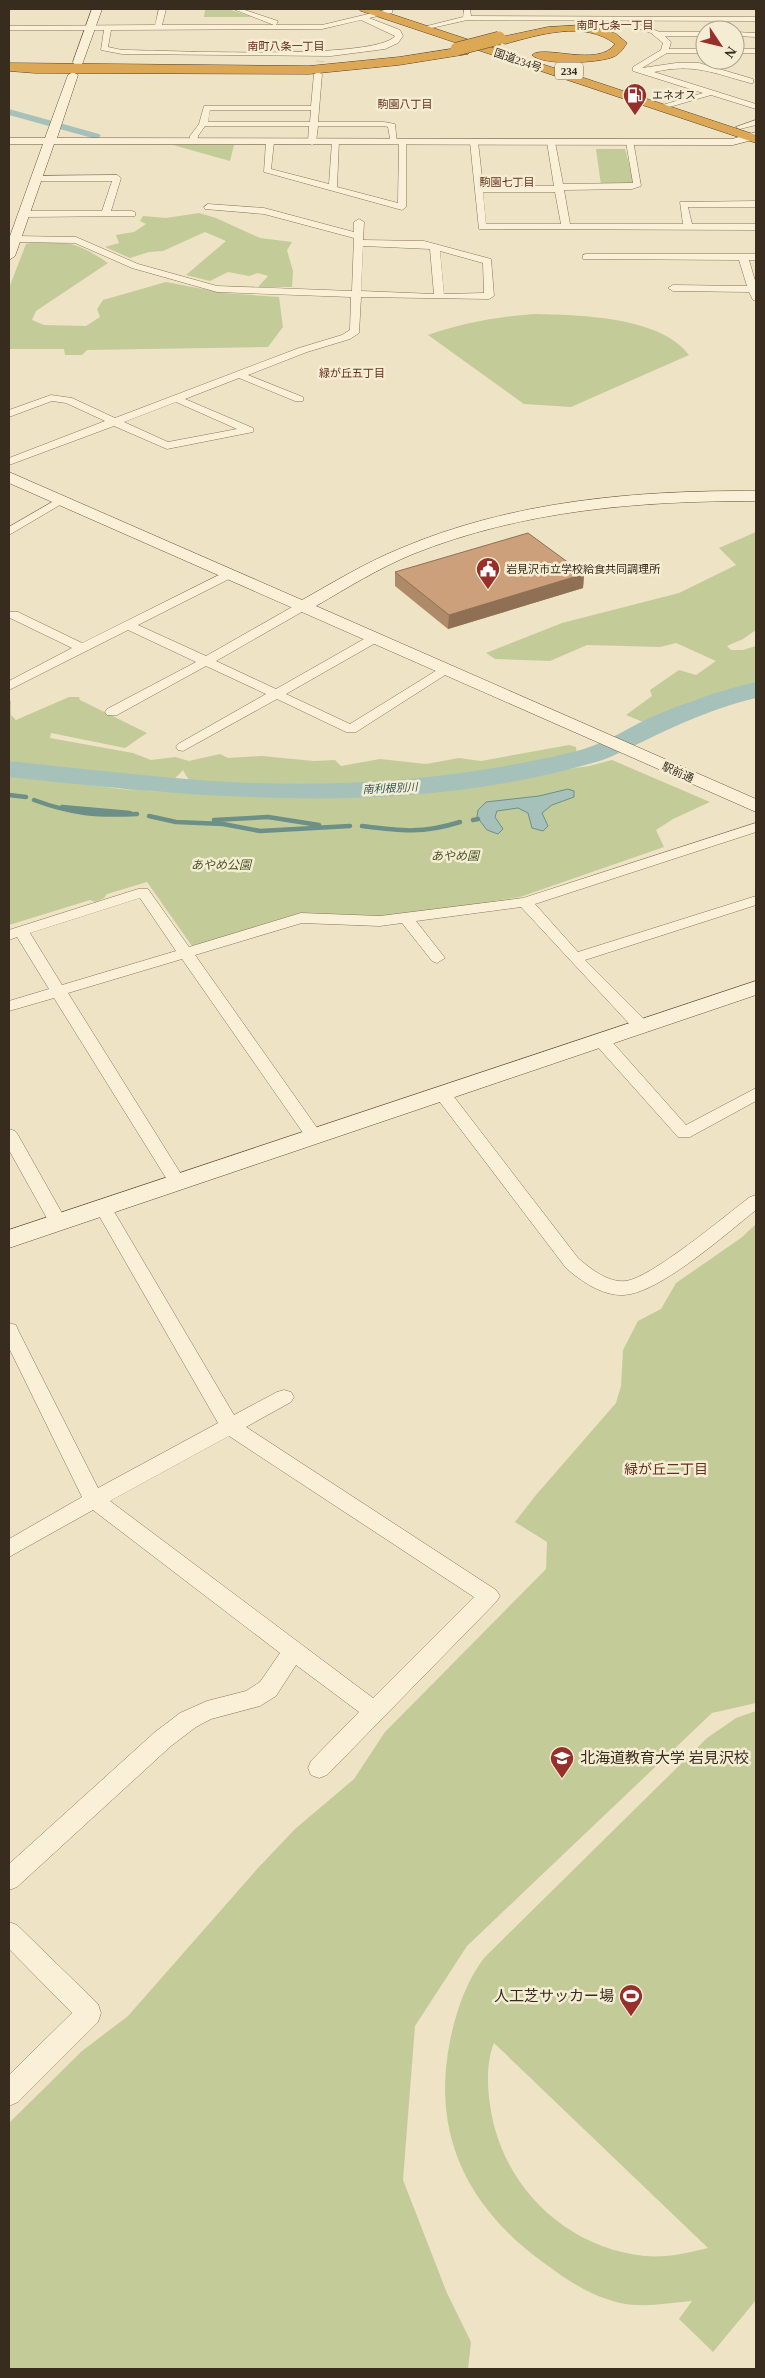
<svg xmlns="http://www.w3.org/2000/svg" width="765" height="2378" font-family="'Times New Roman','Noto Sans JP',serif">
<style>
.green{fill:#c3cc98;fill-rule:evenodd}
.water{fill:#a6c1ba;stroke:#6c8f88}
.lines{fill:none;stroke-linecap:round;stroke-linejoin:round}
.stream{stroke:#6c8f88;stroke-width:4.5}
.canal{fill:#a6c1ba;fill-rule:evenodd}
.river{fill:#a6c1ba;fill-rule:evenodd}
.street-tunnel{stroke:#cabea3;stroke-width:8;stroke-dasharray:8 4.5;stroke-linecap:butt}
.street-casing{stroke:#88755a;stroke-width:1}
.secondary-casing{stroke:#6a563d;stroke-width:1}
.highway-casing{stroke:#56432e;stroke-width:1}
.street{fill:#f9f0d7;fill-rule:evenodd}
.secondary{fill:#f9f0d7;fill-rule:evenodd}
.highway{fill:#dca855;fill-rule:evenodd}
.highway-bridge-casing{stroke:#56432e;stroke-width:14;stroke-linecap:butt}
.highway-bridge{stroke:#dca855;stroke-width:13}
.wall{fill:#af8a69}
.shaded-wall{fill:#8f7055}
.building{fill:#cca07a;stroke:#8f7055}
.labels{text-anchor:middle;stroke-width:5;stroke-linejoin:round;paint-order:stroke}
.far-neighbourhood-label{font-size:11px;fill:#64301e;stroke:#f5edd3}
.far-street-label{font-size:11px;fill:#382c1e;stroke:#f5edd3}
.shield{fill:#f5edd3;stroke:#716654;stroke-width:1}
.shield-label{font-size:11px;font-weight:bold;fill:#382c1e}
.far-poi-label{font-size:11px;fill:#382c1e;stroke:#f5edd3;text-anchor:start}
.far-water-label{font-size:11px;font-style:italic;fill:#2e5857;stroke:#f5edd3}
.park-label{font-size:12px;font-style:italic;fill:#465425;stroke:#f5edd3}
.neighbourhood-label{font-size:14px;fill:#64301e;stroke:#f5edd3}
.near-poi-label{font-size:15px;fill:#382c1e;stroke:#f5edd3;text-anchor:start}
</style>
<rect width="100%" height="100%" fill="#eee3c4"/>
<path class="green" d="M205 9H228L252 17H204Z
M173 145H234L230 161Z
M596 149H625L634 182 630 185H601Z
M199 213 216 218 260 238 292 242 287 250 293 271 292 287H258L268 276 258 273 249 276 228 272 210 281 186 275 226 241 205 232 163 251 149 252 130 258 105 247 119 243 116 235 134 232 146 224 140 221 143 216 166 218Z
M36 242C71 242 78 243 108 263L36 311 32 320 44 325 86 326 100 317 97 309 103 300 166 282 224 293 279 297 283 327 268 347 87 350 82 355H65L64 349H9V288L26 244Z
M533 314C578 315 660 316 689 355L571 407 524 404 428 335C463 323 496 317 533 314Z
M756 532V630L743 639 727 646 731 650H743L756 646V682L692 701 643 722 626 715 652 696 650 690 679 670 696 675 716 661 676 643 660 647 587 645 550 661 495 659 486 653 562 623 679 593 736 565 719 548Z
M69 697H79L80 700 147 733 125 748 51 733 50 738 133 753 151 760 175 757 189 761 220 754 228 758 262 756 314 761 335 760 341 766 380 759 426 764 459 758 481 761 569 745 576 747 577 757 526 773 414 792 589 766 612 760 710 802 673 819 656 830 664 847 520 897 381 918 298 914 192 946 147 882 107 894 104 898 95 902 90 900 9 925V774L136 791 81 781 56 767 9 763V700L11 701V715L16 720ZM183 770C197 801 226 791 253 795L147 791C162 787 172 783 183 770Z
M756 1224V1703L712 1713 467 1946 415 2026 403 2180 447 2293 471 2342 468 2369H9V2123L82 2051 128 2016 258 1868 295 1829 354 1779 385 1732 546 1569 547 1542 515 1522 536 1495 616 1403 621 1386 623 1350 638 1321 661 1309 676 1283 741 1238Z
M756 1711V2300L713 2352 679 2319 692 2301C668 2303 644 2308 620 2303 591 2296 568 2281 544 2263 468 2208 431 2135 450 2041 456 2011 466 1982 484 1958L707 1738 736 1718ZM494 2043 708 2248C688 2253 666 2258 645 2256 573 2249 514 2197 495 2129 488 2102 484 2068 494 2043Z"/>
<path class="water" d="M568 789 574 791V797L552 805 542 813 548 826 543 831 532 828 528 813 518 808 497 811 495 817 503 829 498 834 487 830 477 817 478 810 486 802 539 796Z"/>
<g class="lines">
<path class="stream" d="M9 795 26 797
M34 800C72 814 97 816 137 814
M62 807 130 813
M149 816 176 822 223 824 260 831 350 826
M214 820 268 817 319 825
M473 820 478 819
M362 826C401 831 422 834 460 822"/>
<path class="canal" d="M9 109 99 134 101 136 96 139 9 115Z"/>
<path class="river" d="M756 682V698C716 707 679 724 642 742 627 748 612 758 596 762 405 818 204 798 9 777V761C76 768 144 776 211 781 334 789 459 780 577 751 601 745 625 730 647 719 683 703 718 691 756 682Z"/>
<path class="street-tunnel" d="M318 74 320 61"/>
<g class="street-casing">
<path id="street" d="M159 9H166L162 25H274L233 9H242L278 21 276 25H322L389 9H392V13L369 18 400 30 403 36 398 43 385 49 331 56 122 54 101 50 104 30H9V26L155 25ZM361 20 395 36C375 61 164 50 122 50L108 47 111 30 322 29Z
M464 9H470L471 16 756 17V21L467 20 423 30 419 28 463 17Z
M629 21 660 32H705V36H665L671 42 669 49H705V53H667L642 68 676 63H699L753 79V83H750C713 73 694 63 654 72L756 104V109L711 95 659 110V106L703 93 633 71V67L661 50 663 43 651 33 629 25Z
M735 32 756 33V37L735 36Z
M735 49H756V53H735Z
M318 72 322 74 318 122H384L395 124 397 144H391L388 127 384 126H318L316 142 312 145 308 142 309 126H205L198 136 197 144 190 142V136L199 124 204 106H311L314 74ZM210 110H311L310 122H208Z
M756 120V125L740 129 736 127Z
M270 139 274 142 271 169 329 184 332 142 339 140 337 187 398 203 399 142 406 140V207L402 210 264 172 266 142Z
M474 139 478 142 483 186H554L547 142 551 139 555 142 563 184 631 183H633L626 142 633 140 641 186 632 189 564 190 570 224H683L680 202 756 201V207H688L692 224H756V230L479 229 470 142ZM483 192H555L561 224H486Z
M117 175 121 178 111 211H132L135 212V216L24 217 19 214 24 211H102L112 181H37L33 178 34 176Z
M208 204 264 208 354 232V222L359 219 364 222 363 240 424 241 491 259 494 296 489 299 361 297 359 333 350 339 307 352 248 375 303 397V401H295L239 378 185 399 253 428V432L167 449 114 426 9 465V458L105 421 66 403 52 401 9 417V410L51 395 72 398 115 418 299 348 342 335 350 330 351 297 217 292 132 268 75 243 15 242 10 239 15 236 76 237 138 264 217 286 352 291 354 238 264 214 205 209 204 207ZM363 246 430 249 434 294 361 291ZM440 251 483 263 484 293 444 294ZM176 402 237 429 168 442 124 422Z
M586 254H756V260H749L756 284V301L753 300 749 292 673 291 668 288 673 285 747 286 739 260 583 259V255Z
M61 497 67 500 65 502 9 535V527Z
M229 570 233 571 235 574 233 577 138 625 206 656 299 603H307L309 606 307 609 216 661 276 689 371 635H379L381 638 379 641 286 694 350 724 442 667 447 666 453 670 356 732H346L277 699 183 751 178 750 176 747 178 744 266 694 206 666 117 715H107L105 712 107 709 196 662 128 630 9 690V681L72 648 10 618V612H18L82 643Z
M756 823V832L535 904 578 952 756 896V905L585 960 647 1022 649 1026 647 1030H635L521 907 416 921 445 958 437 963 432 961 402 923 380 926 302 923 195 955 320 1132 323 1136 320 1140H308L182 959 68 993 186 1182 183 1186 177 1188 171 1186 54 998 9 1011V1001L49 989 17 937 9 940V930L138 889H148L189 947 301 913 380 916 523 898ZM140 898 176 951 62 985 30 933Z
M601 1035 607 1036 686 1125 756 1088V1101L690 1137H678L595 1044 593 1040 595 1036Z
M442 1087 448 1089 578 1258C591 1269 608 1283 626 1281 651 1278 726 1215 750 1197L756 1195V1210C727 1233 660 1293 624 1295 602 1296 581 1281 566 1268L436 1097 434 1093 436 1089Z
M9 1129 15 1131 18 1135 67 1222 64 1226 58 1228 52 1226 49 1222 9 1150Z
M103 1201 109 1203 234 1415 277 1392 284 1390 291 1392 294 1397 291 1402 246 1427 496 1590 500 1596 496 1602 327 1775 319 1778 311 1775 308 1768 311 1761 359 1712 296 1665 276 1696 260 1706 211 1719 196 1727 171 1746 17 1887 9 1890V1864L155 1732 180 1713 207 1701 246 1691 260 1682 280 1653 93 1510 9 1557V1539L82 1497 9 1348V1323L16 1325 18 1330 98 1488 218 1423 94 1207 97 1203ZM229 1436 474 1597 373 1698 110 1501Z
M9 1922 17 1925 98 2004 101 2013 98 2022 18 2102 9 2106V2075L72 2013 9 1949Z"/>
</g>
<g class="secondary-casing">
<path id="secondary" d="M92 9H102L83 62 82 64H74L73 62Z
M73 72 78 75 57 138 732 139 756 132V139L733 145 54 144 15 256 9 260V239L43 144H9V138H45L68 75Z
M9 472 302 600C334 582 365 563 399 549 511 501 636 490 756 491V501C639 501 523 510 413 554 379 568 347 588 316 606L756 799V812L9 483Z
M756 981V995L9 1248V1230Z"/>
</g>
<g class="highway-casing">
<path id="highway" d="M359 9H376L756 135V143L361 11Z
M582 25 615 33 627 43C623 49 620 54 613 57 599 63 543 66 532 55 543 44 599 68 615 44 585 20 538 35 505 44L499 40 501 37 548 27Z
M464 47 470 51 468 54 399 65 309 74 35 73 9 71V63L309 66 399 57Z"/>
</g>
<use href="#street" class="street"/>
<use href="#secondary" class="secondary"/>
<use href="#highway" class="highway"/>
<g class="highway-bridge-casing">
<path id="highway-bridge" d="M457 49 499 38"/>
</g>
<use href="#highway-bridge" class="highway-bridge"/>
</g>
<path class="wall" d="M395 572 584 574 583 588 448 629 395 586Z"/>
<path class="shaded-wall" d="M584 574 583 588 448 629 449 615Z"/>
<path class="building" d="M528 533 584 574 449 615 395 572Z"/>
<defs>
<g id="fuel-pin" transform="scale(1.25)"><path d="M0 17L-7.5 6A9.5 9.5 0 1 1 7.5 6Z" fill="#97302b" stroke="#f5edd3"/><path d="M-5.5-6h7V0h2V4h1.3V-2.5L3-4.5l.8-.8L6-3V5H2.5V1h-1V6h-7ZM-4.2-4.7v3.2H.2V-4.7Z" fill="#fff"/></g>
<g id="civic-pin" transform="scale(1.25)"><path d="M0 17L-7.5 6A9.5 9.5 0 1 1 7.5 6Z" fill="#97302b" stroke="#f5edd3"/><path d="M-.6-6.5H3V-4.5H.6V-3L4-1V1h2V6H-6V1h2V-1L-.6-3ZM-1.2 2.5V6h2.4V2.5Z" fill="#fff"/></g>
<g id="university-pin" transform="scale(1.25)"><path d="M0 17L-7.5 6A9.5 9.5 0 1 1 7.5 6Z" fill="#97302b" stroke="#f5edd3"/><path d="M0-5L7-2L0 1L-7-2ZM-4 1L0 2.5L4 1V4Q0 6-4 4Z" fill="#fff"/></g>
<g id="stadium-pin" transform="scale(1.25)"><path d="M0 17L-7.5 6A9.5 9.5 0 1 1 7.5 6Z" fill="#97302b" stroke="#f5edd3"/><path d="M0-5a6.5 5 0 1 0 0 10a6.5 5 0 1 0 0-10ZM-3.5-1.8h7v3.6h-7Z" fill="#fff"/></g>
</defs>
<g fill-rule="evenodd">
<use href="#fuel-pin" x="635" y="95"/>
<use href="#civic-pin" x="488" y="569"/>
<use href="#university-pin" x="562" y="1758"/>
<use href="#stadium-pin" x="631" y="1996"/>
</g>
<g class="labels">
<g class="far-neighbourhood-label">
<text x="615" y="29">南町七条一丁目</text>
<text x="286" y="50">南町八条一丁目</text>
<text x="405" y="108">駒園八丁目</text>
<text x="507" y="186">駒園七丁目</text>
<text x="352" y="377">緑が丘五丁目</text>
</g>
<g class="far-street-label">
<text transform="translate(518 60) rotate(19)" y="4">国道234号</text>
<text transform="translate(678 772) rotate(24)" y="4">駅前通</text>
</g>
<rect class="shield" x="555" y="62.5" width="28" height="17" rx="4"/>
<g class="shield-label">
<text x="569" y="75">234</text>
</g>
<g class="far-poi-label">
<text x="652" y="99">エネオス</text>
<text x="506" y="573">岩見沢市立学校給食共同調理所</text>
</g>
<g class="far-water-label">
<text transform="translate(390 788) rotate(-3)" y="4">南利根別川</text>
</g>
<g class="park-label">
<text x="455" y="860">あやめ園</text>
<text x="221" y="869">あやめ公園</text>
</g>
<g class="neighbourhood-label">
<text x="666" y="1474">緑が丘二丁目</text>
</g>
<g class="near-poi-label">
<text x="580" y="1763">北海道教育大学 岩見沢校</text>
<text x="614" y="2001" text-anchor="end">人工芝サッカー場</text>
</g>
</g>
<rect width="765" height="2378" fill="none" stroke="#382c1e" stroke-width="20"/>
<g transform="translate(720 45) rotate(125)"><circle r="24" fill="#f5edd3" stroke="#a9a08b"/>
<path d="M0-4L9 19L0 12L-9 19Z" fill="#97302b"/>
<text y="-8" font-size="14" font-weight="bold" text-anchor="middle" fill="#382c1e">N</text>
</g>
</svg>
